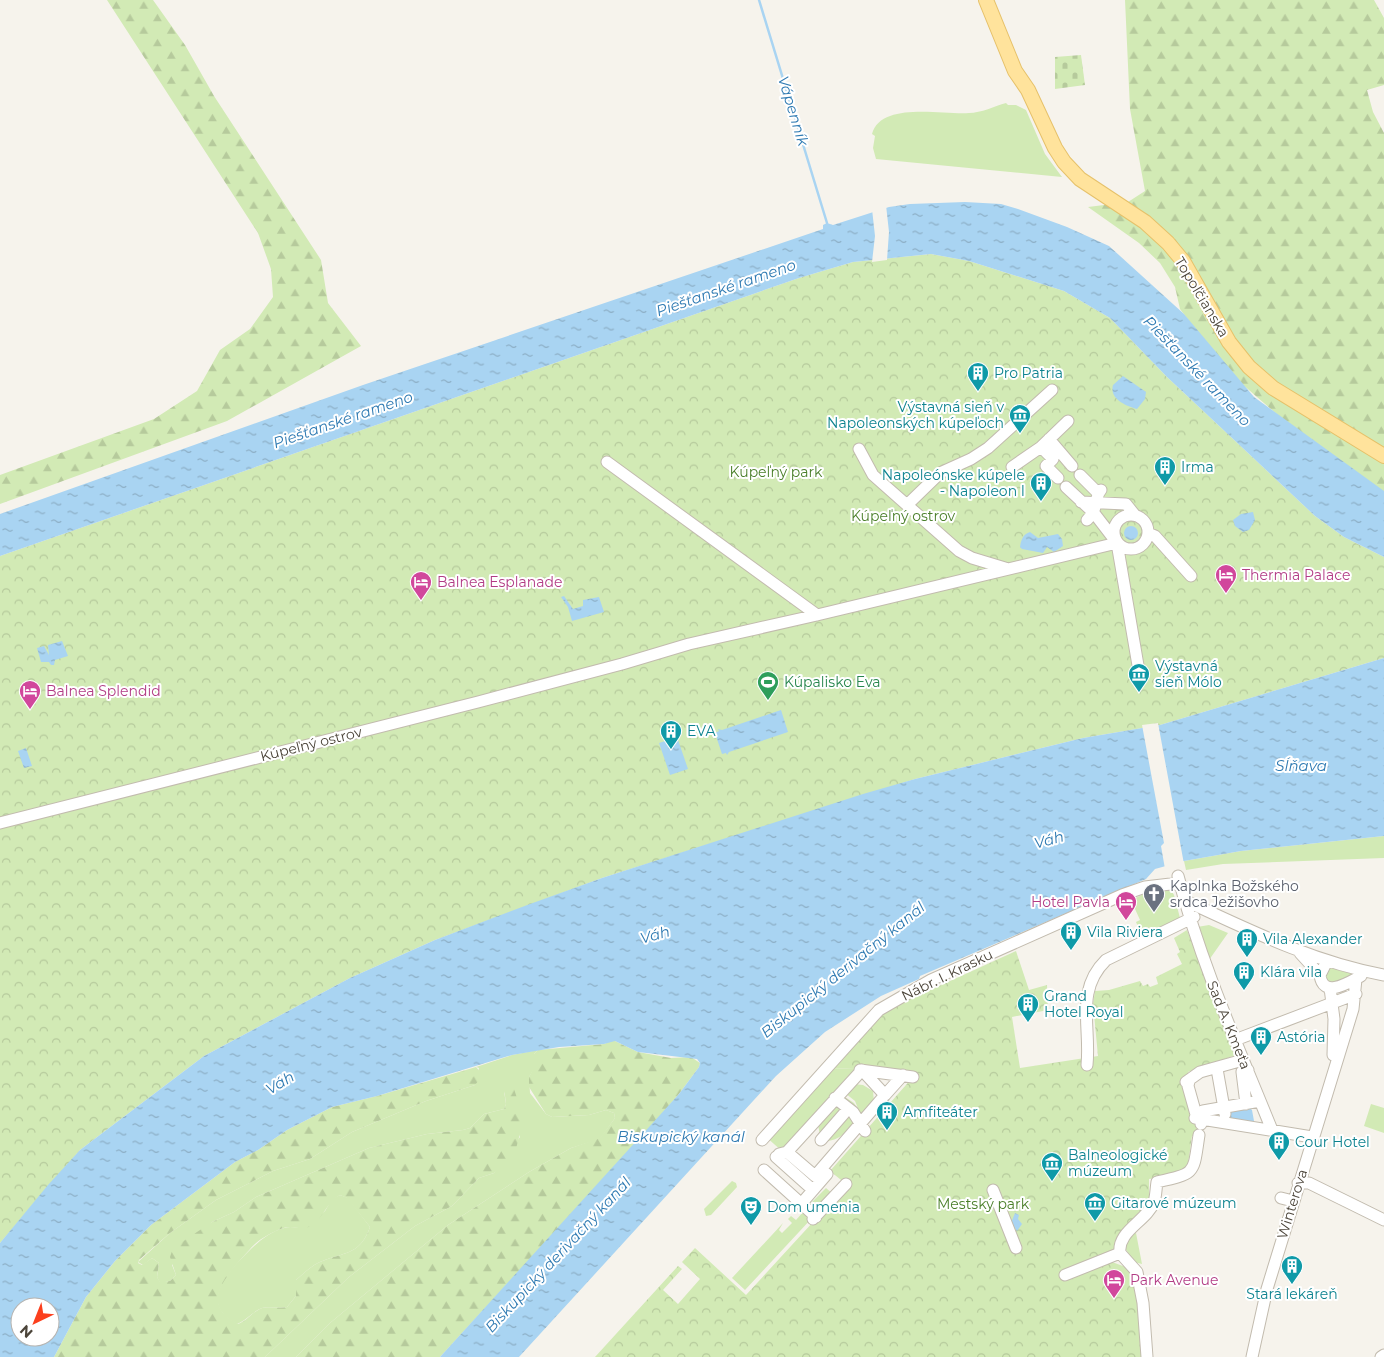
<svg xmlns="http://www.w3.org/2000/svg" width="1384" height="1357" font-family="Montserrat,sans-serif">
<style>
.grass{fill:#d2eab5}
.forest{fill:url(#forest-firs);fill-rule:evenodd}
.cemetery{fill:url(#cemetery-stones)}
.park{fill:url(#park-crowns)}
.water{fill:url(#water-ripples);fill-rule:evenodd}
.pier{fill:#f6f3ec}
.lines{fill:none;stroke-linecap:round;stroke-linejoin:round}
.stream{stroke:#a9d4f2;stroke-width:2.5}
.minor-casing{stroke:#c2bbae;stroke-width:13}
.major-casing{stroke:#e6c16a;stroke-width:16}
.minor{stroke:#fff;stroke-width:11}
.major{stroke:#ffe39c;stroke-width:14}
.labels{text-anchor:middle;stroke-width:4;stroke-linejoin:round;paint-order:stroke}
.street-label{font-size:14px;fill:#4b4439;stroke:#fff}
.culture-label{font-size:14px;fill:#0d838f;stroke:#fff;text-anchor:start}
.park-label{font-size:14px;fill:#4a7f2a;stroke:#fff}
.hotel-label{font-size:14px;fill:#b23c85;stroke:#fff;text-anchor:start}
.leisure-label{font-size:14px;fill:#27864d;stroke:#fff;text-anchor:start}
.worship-label{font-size:14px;fill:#5b616d;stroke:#fff;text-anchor:start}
.water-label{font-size:15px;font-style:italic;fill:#2e7ab2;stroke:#fff}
</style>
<defs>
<pattern id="forest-firs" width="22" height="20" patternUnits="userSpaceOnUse" patternTransform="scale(1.25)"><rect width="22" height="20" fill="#d2eab5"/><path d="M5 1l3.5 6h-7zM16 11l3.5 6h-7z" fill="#b6ca9c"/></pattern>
<pattern id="cemetery-stones" width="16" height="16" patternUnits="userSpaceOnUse" patternTransform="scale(1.25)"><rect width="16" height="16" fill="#d2eab5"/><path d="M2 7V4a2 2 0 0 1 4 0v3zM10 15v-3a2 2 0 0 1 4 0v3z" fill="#b6ca9c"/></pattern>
<pattern id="park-crowns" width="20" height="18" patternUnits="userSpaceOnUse" patternTransform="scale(1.25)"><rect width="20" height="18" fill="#d2eab5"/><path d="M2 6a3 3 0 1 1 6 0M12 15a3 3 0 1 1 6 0" fill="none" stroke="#b6ca9c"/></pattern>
<pattern id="water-ripples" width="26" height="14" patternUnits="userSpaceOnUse" patternTransform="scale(1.25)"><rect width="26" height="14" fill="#a9d4f2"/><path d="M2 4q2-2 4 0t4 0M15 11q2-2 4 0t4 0" fill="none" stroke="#8caec5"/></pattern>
</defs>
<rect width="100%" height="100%" fill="#f6f3ec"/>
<path class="grass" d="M1006 103 1008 105H1016L1026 110 1045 154 1062 177 876 159 873 148 875 136 872 134C881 101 942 115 969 113 981 113 995 106 1006 103Z
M1384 836V858L1223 864 1186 870 1184 861 1241 851Z
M1159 887 1171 890 1174 895 1180 918 1142 936 1136 922 1140 920 1131 900Z
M1209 925 1228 933 1209 960 1197 927Z
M1330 968 1355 973 1334 983 1328 981 1325 974Z
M538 1050 534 1054V1069L529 1077 530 1093 546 1114 552 1117 589 1115 606 1110 614 1113 615 1118 600 1139 571 1148 529 1172 448 1225 330 1323 296 1357H265L349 1277 415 1226 452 1206 479 1178 494 1173 520 1137 504 1091 506 1104 504 1109 484 1114 470 1128 463 1130 427 1134 369 1148 256 1197 234 1212 212 1222 172 1265 176 1275 170 1281 160 1283 157 1277 159 1263 152 1258 143 1265 138 1262 170 1233 216 1200 273 1171 310 1159 352 1132 426 1101 475 1085 479 1068 476 1067 512 1055Z
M827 1068 855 1069 783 1152 765 1136Z
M854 1084 863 1085 873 1091 874 1102 864 1113H861L862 1115 840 1098 845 1097 854 1103 859 1111 855 1101 845 1093Z
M837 1104 844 1107 820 1135 818 1125Z
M1371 1104 1384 1108V1133L1364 1126Z
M846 1114 855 1120C848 1131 839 1141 826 1141Z
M732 1181 736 1183 737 1187 711 1215 706 1216 704 1209Z
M826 1188 833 1194 816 1213 808 1206Z
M340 1195 348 1198 370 1227C361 1253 347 1252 325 1260 313 1264 305 1272 296 1280V1296L287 1307C279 1309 269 1306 262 1308 252 1312 247 1320 237 1324 204 1307 219 1283 238 1262 252 1248 265 1233 284 1228 290 1226 298 1228 303 1228L325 1211 332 1199Z
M804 1211 812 1218 745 1290 732 1278 783 1223 779 1230 782 1233 792 1223 788 1219 791 1216 796 1220Z
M1136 1233 1142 1264 1134 1262 1125 1248 1130 1235Z"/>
<path class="forest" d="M107 0H153L185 45 214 96 321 260 328 303 361 346 227 421 0 504V475L154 419 197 391 220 350 250 329 273 297 271 269 258 233Z
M1125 0H1374L1384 18V85L1367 90 1373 112 1384 133V492L1308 441 1227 371 1180 309 1175 287 1160 263 1139 243 1088 207 1128 202 1145 191 1130 109Z
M611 1041H615L638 1052 671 1058 691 1057 700 1063 699 1067 679 1094 634 1146 440 1357H296L330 1323 448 1225 529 1172 571 1148 600 1138 615 1118 614 1113 606 1110 589 1115 552 1117 546 1114 529 1087V1077L534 1067V1054L538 1050 604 1044Z
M476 1067 483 1075 475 1085 426 1101 352 1132 310 1159 273 1171 216 1200 170 1233 139 1260 138 1263 142 1265 152 1258 159 1263 157 1277 160 1282 170 1281 176 1275 170 1257 173 1248 212 1222 234 1212 256 1197 369 1148 427 1134 463 1130 470 1128 484 1114 504 1109 506 1104 504 1088 510 1085 513 1086 524 1119 514 1156 494 1173 479 1178 452 1206 415 1226 349 1277 265 1357H54L86 1297 115 1261 151 1225 235 1162 258 1150 287 1130 332 1107 377 1096ZM340 1195 347 1198 370 1227C361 1253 347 1252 325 1260 313 1264 305 1272 296 1280V1296L287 1307C279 1309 269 1306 262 1308 252 1312 248 1320 238 1324 202 1306 222 1281 241 1259 248 1252 254 1243 263 1238 269 1234 281 1228 288 1227 296 1227 303 1230 311 1226 323 1218 327 1202 340 1195Z"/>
<path class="cemetery" d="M1081 55 1085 85 1055 89V57Z"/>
<path class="park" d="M931 254 969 261 1064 291 1110 318 1167 377 1315 516 1344 537 1384 557V658L1160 725 1083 738 915 779 602 878 435 940 350 978 204 1056 80 1150 0 1243V556L799 278 853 262Z
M1187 930 1236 1055 1188 1072C1185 1096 1201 1112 1196 1136H1192C1186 1178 1191 1172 1149 1179V1202L1115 1244 1112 1262 1131 1269 1141 1316 1144 1357H595L678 1266 682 1269 663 1290 678 1304 700 1279 682 1262 695 1248 746 1295 836 1197 846 1184 830 1171 913 1077 855 1069 827 1068 882 1012 1016 951 1029 990 1047 985 1048 1010 1012 1017 1020 1068 1098 1056 1093 1004 1095 991 1109 990 1140 981 1143 986 1148 984 1150 987 1158 984 1156 977 1182 964 1177 954 1180 952 1174 938Z"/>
<path class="water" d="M965 202 1001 204 1018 209 1067 227 1109 246 1184 314 1254 397 1384 491V557L1344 537 1315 516 1167 377 1110 318 1064 291 969 261 931 254 853 262 799 278 0 556V514L363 385 823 229V225L827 223 833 225 889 207 910 204Z
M1123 376 1146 392 1145 399 1137 409C1126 406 1109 399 1113 385Z
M1253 512 1255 520 1249 530 1243 532 1235 526 1233 520 1241 514Z
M1124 533a7 7 0 1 1 14 0a7 7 0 1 1-14 0Z
M1030 532 1038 538 1058 534 1062 539 1063 546 1054 552 1047 547 1043 553 1022 549 1020 547C1021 540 1023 534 1030 532Z
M564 596 573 609 583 606V600L599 597 604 612 572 621 568 607 561 597Z
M62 641 68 656 55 660 54 665H51L49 662H41L37 648 44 646 49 655 48 645Z
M1384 658V836L1241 851 1184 861 1155 869 1146 879 920 976 919 979 881 996 825 1032 776 1076 519 1357H440L679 1094 699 1067 700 1063 697 1059 638 1052 615 1041 604 1044 559 1047 512 1055 377 1096 332 1107 287 1130 258 1150 235 1162 151 1225 115 1261 86 1297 54 1357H0V1243L48 1185 80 1150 204 1056 350 978 435 940 530 904 602 878 863 794 915 779 1083 738 1160 725ZM20 1307H50V1337H20Z
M781 710 788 732 729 752 727 755 726 753 722 754 715 733 719 731 718 729 722 730Z
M677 737 688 769 670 775 659 743Z
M26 748 32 766 24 768 18 751Z
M1249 1107 1252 1110 1254 1121 1251 1122 1228 1119 1226 1109Z
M1015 1213 1019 1215 1018 1219 1022 1224 1017 1231 1011 1223Z"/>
<path class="pier" d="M886 205 889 232 887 260 872 262 875 236 872 209Z
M1158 723 1184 864 1165 869 1161 846 1164 843 1142 725Z"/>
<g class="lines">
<path class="stream" d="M759 0 827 223"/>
<g class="minor-casing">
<path id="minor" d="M1049 439 1072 466
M1041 447 1053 459 1046 466 1058 478
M859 449 873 475 959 551 972 558 1005 568
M607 462 817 615
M1012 467 1041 447 1068 421
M1080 475 1098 493
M1066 487 1094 513 1117 543 1140 677
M1081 502 1126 504 1134 514
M907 505 940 473 971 459 988 448 1052 390
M1114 532a17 17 0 1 1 34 0a17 17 0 1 1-34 0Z
M1087 520C1099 509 1094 497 1101 490
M1148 533 1155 536 1191 576
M0 823 478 702 622 664 689 644 817 615 1117 543
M1178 876C1201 964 1238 1046 1272 1130
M1184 900C1249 930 1313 962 1384 975
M1300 953 1320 975
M1327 961 1320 975C1323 999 1348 983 1361 976
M1330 988 1334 1019 1333 1055
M1235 1040 1356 994
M1087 1065C1091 1027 1075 990 1106 960L1194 917
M1217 1069 1225 1114
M860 1070 913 1077
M1189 1081 1188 1086 1197 1118
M1186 1082 1200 1072 1243 1060
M885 1095 903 1075
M835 1098 853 1112 865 1131
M1246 1104 1242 1072 1248 1070
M1195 1118 1312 1137
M1201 1124 1203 1111 1260 1101
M762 1140 879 1010 931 980 1122 895 1145 887 1179 883
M821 1140 848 1109
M779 1154 787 1152 862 1070 885 1095 815 1176 787 1152
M776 1157 813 1190
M764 1170 816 1217
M1298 1183H1309L1384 1220
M993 1190 1016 1248
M1281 1198 1293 1201
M801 1204 827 1174
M813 1219 846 1184
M1120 1253 1137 1272 1143 1303 1147 1357
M1065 1275 1120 1253C1117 1231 1147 1221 1154 1202 1156 1196 1156 1188 1157 1182 1197 1173 1193 1174 1199 1135
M1252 1357 1267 1289 1353 1009 1356 979
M1381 1357 1384 1355"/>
</g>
<g class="major-casing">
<path id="major" d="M986 0 1015 71 1028 90 1055 148 1064 162 1080 179 1145 222 1168 243 1183 261 1229 342 1249 367 1273 388 1384 456"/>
</g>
<use href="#minor" class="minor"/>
<use href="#major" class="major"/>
</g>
<defs>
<g id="building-pin" transform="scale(1.125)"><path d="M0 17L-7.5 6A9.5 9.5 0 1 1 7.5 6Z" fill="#0f9aa8" stroke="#fff"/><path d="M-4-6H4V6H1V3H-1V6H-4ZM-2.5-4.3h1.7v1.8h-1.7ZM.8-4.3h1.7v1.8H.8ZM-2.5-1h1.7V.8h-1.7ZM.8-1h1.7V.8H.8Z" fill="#fff"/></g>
<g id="museum-pin" transform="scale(1.125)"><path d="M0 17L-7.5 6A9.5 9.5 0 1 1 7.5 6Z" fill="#0f9aa8" stroke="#fff"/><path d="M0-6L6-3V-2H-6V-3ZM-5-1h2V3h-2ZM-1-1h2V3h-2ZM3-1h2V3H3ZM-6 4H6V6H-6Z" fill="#fff"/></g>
<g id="hotel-pin" transform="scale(1.125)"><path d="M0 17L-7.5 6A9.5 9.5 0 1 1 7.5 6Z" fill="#d1479c" stroke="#fff"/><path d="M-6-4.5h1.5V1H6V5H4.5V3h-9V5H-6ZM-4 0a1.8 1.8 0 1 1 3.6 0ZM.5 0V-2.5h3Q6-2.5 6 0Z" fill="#fff"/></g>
<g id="stadium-pin" transform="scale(1.125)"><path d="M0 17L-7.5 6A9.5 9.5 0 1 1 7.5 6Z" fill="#2e9e5b" stroke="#fff"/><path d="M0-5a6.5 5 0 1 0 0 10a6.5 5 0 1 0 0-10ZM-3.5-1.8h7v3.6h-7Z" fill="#fff"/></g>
<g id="church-pin" transform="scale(1.125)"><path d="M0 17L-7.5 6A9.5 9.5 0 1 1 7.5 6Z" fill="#6b7280" stroke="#fff"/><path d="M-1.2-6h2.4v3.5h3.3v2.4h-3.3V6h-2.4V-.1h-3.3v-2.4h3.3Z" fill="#fff"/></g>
<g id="theatre-pin" transform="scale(1.125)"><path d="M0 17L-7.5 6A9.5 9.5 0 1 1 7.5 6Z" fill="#0f9aa8" stroke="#fff"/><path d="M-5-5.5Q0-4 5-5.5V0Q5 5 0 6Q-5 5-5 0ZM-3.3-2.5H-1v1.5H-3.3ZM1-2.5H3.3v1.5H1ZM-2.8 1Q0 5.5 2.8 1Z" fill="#fff"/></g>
</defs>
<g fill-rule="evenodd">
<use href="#building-pin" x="978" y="373"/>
<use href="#museum-pin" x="1020" y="415"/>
<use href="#building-pin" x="1165" y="467"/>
<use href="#building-pin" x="1041" y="483"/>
<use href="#hotel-pin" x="1226" y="575"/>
<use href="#hotel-pin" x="421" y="582"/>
<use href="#museum-pin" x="1139" y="674"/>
<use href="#stadium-pin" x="768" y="682"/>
<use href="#hotel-pin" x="30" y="691"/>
<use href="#building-pin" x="671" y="731"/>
<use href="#church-pin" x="1154" y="894"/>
<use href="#hotel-pin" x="1126" y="902"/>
<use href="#building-pin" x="1071" y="932"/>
<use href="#building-pin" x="1247" y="939"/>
<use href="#building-pin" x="1244" y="972"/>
<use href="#building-pin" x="1028" y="1004"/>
<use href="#building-pin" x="1261" y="1037"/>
<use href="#building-pin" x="887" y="1112"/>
<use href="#building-pin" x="1279" y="1142"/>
<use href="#museum-pin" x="1052" y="1163"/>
<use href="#museum-pin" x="1095" y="1203"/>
<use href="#theatre-pin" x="751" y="1207"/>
<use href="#building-pin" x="1292" y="1266"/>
<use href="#hotel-pin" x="1114" y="1280"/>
</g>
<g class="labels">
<g class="street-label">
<text transform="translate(1202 297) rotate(59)" y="5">Topoľčianska</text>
<text transform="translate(311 744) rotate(-14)" y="5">Kúpeľný ostrov</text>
<text transform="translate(947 975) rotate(-26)" y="5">Nábr. I. Krasku</text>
<text transform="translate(1229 1025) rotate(68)" y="5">Sad A. Kmeťa</text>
<text transform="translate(1292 1204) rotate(-73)" y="5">Winterova</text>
</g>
<g class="culture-label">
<text x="994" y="378">Pro Patria</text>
<text x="1004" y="412" text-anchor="end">Výstavná sieň v<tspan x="1004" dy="16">Napoleonských kúpeľoch</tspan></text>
<text x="1181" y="472">Irma</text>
<text x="1025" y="480" text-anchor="end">Napoleónske kúpele<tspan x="1025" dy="16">- Napoleon I</tspan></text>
<text x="1155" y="671">Výstavná<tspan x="1155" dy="16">sieň Mólo</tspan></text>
<text x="687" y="736">EVA</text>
<text x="1087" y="937">Vila Riviera</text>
<text x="1263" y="944">Vila Alexander</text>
<text x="1260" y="977">Klára vila</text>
<text x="1044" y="1001">Grand<tspan x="1044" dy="16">Hotel Royal</tspan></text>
<text x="1277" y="1042">Astória</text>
<text x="903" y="1117">Amfiteáter</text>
<text x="1295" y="1147">Cour Hotel</text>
<text x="1068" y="1160">Balneologické<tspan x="1068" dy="16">múzeum</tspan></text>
<text x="1111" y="1208">Gitarové múzeum</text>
<text x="767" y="1212">Dom umenia</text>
<text x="1292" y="1299" text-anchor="middle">Stará lekáreň</text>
</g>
<g class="park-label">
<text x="776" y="477">Kúpeľný park</text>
<text x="903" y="521">Kúpeľný ostrov</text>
<text x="983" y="1209">Mestský park</text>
</g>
<g class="hotel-label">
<text x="1242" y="580">Thermia Palace</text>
<text x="437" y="587">Balnea Esplanade</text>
<text x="46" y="696">Balnea Splendid</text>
<text x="1110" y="907" text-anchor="end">Hotel Pavla</text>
<text x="1130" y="1285">Park Avenue</text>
</g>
<g class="leisure-label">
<text x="784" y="687">Kúpalisko Eva</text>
</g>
<g class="worship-label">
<text x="1170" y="891">Kaplnka Božského<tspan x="1170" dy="16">srdca Ježišovho</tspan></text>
</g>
<g class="water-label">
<text transform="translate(793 111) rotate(73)" y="5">Vápenník</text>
<text transform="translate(726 288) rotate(-19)" y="5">Piešťanské rameno</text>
<text transform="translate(1197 371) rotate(46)" y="5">Piešťanské rameno</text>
<text transform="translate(343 420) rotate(-19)" y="5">Piešťanské rameno</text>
<text x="1301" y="771">Sĺňava</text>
<text transform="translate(1049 840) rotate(-15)" y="5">Váh</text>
<text transform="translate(655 935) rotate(-15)" y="5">Váh</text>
<text transform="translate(843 970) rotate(-39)" y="5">Biskupický derivačný kanál</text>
<text transform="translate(280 1083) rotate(-31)" y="5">Váh</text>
<text x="681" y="1142">Biskupický kanál</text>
<text transform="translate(558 1255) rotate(-47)" y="5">Biskupický derivačný kanál</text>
</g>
</g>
<g transform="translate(35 1322) rotate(223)"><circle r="24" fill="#ffffff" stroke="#b7b4b0"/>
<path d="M0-4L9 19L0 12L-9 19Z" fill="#fc3f1d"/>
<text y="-8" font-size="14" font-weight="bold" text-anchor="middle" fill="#4b4439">N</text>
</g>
</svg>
